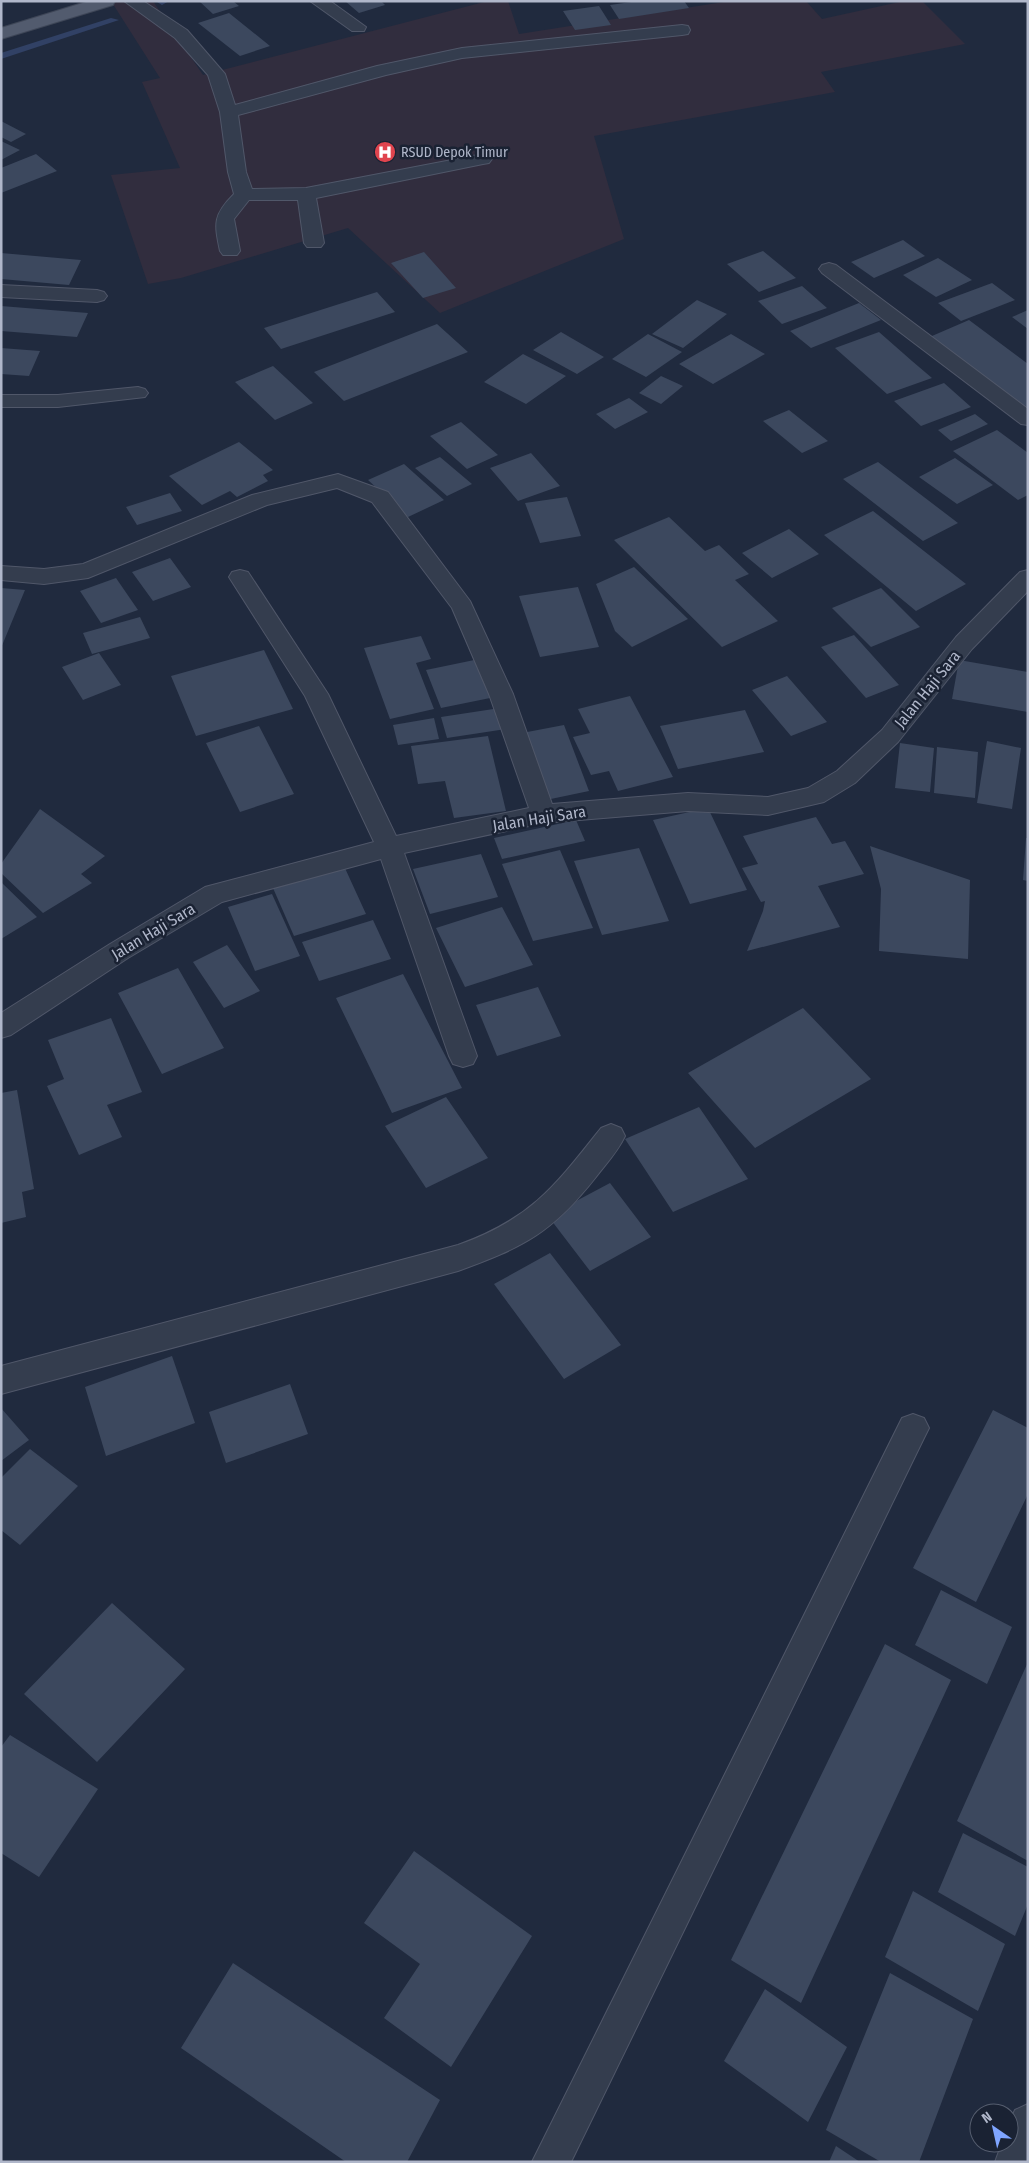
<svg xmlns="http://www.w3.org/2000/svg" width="1029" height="2163" font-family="'Fira Sans Condensed',sans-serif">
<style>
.medical{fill:#312d3e}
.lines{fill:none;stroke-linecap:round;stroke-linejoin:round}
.stream{fill:#314165;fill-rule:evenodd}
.building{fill:#3c485e}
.minor-casing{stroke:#505769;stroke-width:2}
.major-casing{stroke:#3e4657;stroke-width:2}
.minor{fill:#343d4e;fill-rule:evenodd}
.major{fill:#525b6e;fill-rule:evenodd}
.labels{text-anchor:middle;stroke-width:5;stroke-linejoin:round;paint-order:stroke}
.far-poi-label{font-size:14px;fill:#b0b7ca;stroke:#1a2233;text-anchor:start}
.street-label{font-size:16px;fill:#b0b7ca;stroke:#1a2233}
</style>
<rect width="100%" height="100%" fill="#202a3e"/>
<path class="medical" d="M111 1H153L203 75 488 1H508L519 34 730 1H806L822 19 904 1H922L965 44 821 72 835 92 594 136 624 239 440 313 348 228 181 278 148 284 111 175 180 168 142 82 160 78Z"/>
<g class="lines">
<path class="stream" d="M169 1 162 5 157 2 158 1Z
M111 18 119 20 1 59V53Z"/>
</g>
<path class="building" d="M199 1H233L239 6 213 14Z
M345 1H381L385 5 359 13Z
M638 1H684L689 8 619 19 610 5Z
M599 6 611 25 575 30 563 11Z
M229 13 270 46 240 56 198 23Z
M1 121 26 134 11 142 1 137Z
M1 141 20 150 1 160Z
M36 154 57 171 1 193V168Z
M903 240 925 256 874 278 851 262Z
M763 251 796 278 759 292 727 264Z
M424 252 456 288 423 298 391 263Z
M1 253 81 260 69 285 1 279Z
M938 258 972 280 936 297 903 275Z
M992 283 1015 300 961 321 938 303Z
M802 286 827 308 782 324 758 301Z
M377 292 395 312 281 349 264 328Z
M697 300 727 314 683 348 652 334Z
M859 303 881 320 811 348 790 331Z
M1 306 88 313 77 337 1 331Z
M1028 310V329L1012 317Z
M969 320 1028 364V418L925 339Z
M437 324 468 352 344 401 314 372Z
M561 332 604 357 577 374 533 350Z
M879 332 912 361 932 378 887 394 835 348Z
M648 334 682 352 646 377 612 359Z
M731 334 765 354 713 384 679 364Z
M1 348 40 351 29 376 1 374Z
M523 354 566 376 526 404 484 382Z
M273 366 313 403 275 420 235 382Z
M661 376 683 386 661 404 639 393Z
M944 383 971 407 921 426 894 401Z
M629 398 648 412 615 429 596 414Z
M789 410 828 441 802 453 763 421Z
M975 414 988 424 951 441 938 430Z
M461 422 498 455 467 469 430 436Z
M997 430 1028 453V495L1018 500 953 451Z
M239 442 273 470 263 475 268 481 237 497 230 491 202 505 169 476Z
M531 453 560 486 518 501 490 468Z
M440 457 472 484 447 496 415 468Z
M955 458 993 485 957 504 919 477Z
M878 462 958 523 923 541 843 479Z
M404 464 444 500 408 517 368 480Z
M170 493 182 511 137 525 126 507Z
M567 497 581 536 540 543 525 503Z
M873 511 966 584 916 611 824 535Z
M669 517 705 551 719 545 749 574 735 580 778 621 722 647 614 540Z
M789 529 819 554 772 578 742 553Z
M170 558 191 587 153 601 132 572Z
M634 567 688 619 632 647 615 631 596 584Z
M116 578 138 610 101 623 80 591Z
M578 587 599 647 540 657 519 596Z
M1 588 25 590 1 648Z
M881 588 920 627 871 647 832 608Z
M140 617 150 638 92 654 83 633Z
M854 635 899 685 866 698 821 647Z
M421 636 431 659 416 663 434 709 390 719 364 648Z
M264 650 293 709 196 736 171 676Z
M99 653 121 685 83 700 62 667Z
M484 658 500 696 441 708 426 670Z
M959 660 1028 672V712L952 699Z
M787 676 827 722 791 736 752 690Z
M630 696 673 777 618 791 609 771 591 775 573 737 590 733 578 709Z
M500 708 506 729 447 738 441 717Z
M745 710 764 752 678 769 660 726Z
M434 718 439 739 398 745 393 725Z
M564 725 589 791 546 800 522 733Z
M259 726 294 794 240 812 206 743Z
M488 736 506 811 454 818 445 781 418 784 411 746Z
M987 741 1021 748 1012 809 977 803Z
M900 743 934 748 930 792 895 788Z
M937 747 978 752 975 798 934 793Z
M708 808 747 890 690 904 653 820Z
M40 809 105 856 81 874 92 883 43 913 1 873V864Z
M816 817 832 844 845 841 864 874 818 886 840 927 747 951 763 911 765 901 761 902 742 868 758 864 743 836Z
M576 820 585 841 502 859 494 838Z
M1026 838H1028V881L1023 880Z
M870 846 970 880 968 959 879 951 881 889Z
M639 848 669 921 602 935 574 861Z
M560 850 593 928 533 941 502 864Z
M481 854 498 897 430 914 413 869Z
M344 866 366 914 294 936 273 888Z
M1 882 37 917 1 939Z
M272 894 300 956 255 971 228 907Z
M502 907 533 965 465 987 436 928Z
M373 920 391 959 319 981 302 942Z
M227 945 260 991 224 1008 193 962Z
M178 968 224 1048 162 1074 118 993Z
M403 974 462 1088 392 1113 336 998Z
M538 987 561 1036 497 1056 476 1005Z
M803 1008 871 1079 755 1148 688 1073Z
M111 1018 142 1092 107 1105 122 1137 79 1155 47 1086 64 1079 48 1040Z
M17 1090 34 1189 22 1192 26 1217 1 1223V1093Z
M446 1097 488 1158 426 1188 385 1126Z
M699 1107 748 1179 673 1212 625 1139Z
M610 1183 651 1237 590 1271 548 1216Z
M550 1253 621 1345 564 1379 494 1284Z
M172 1356 195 1423 106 1456 85 1387Z
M290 1384 308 1434 226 1463 209 1412Z
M1 1408 29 1440 1 1461Z
M993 1410 1028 1428V1494L976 1602 913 1568Z
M30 1449 78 1486 20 1545 1 1530V1478Z
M941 1590 1012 1627 987 1684 915 1645Z
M112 1603 185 1669 97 1762 24 1694Z
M885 1644 951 1680 801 2003 731 1960Z
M1028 1662V1861L957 1821Z
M10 1735 98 1789 39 1877 1 1853V1747Z
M963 1833 1028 1867V1904L1015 1936 938 1892Z
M414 1851 532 1936 451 2067 384 2018 420 1964 364 1923Z
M913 1891 1005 1944 978 2011 885 1957Z
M233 1963 440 2100 407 2162H346L181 2048Z
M890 1973 973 2019 919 2162H881L826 2130Z
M765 1989 847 2047 808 2122 724 2061Z
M836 2146 860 2162H829Z"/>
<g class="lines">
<g class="minor-casing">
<path id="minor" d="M124 1H143L187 30 225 74 235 105 377 66 462 48 682 25 688 26 690 30 688 34 682 35 462 58 386 75 238 115 246 172 252 189 306 188 483 154 489 155 492 159 489 163 483 164 316 198 324 243 321 247H307L304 243 298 200H249L234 219 240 251 237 255H223L220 251C214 223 213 215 234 194L228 172 220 112 208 75 175 38Z
M310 1H330L366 27 364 31H352Z
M829 263 836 265 1028 409V425L1021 424 822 273 819 269 822 265Z
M1 285 97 290 104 292 107 296 104 300 97 302 1 297Z
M138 387 145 389 148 393 145 397 58 407H1V395H58Z
M338 474 388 492 470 601 513 694 552 804 688 793 768 797 808 788 837 771 882 730 956 637 1020 572 1028 570V591L972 649 898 742 855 783 824 802 768 815 688 811 543 823 404 853 477 1056 473 1064 463 1067 453 1064 449 1056 381 859 222 902 128 958 11 1035 1 1038V1013L110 944 205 887 374 842 305 696 229 577 232 572 240 570 248 572 328 694 396 836 529 808 489 694 452 608 372 502 337 488 267 505 88 578 44 584 1 580V566L44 569 83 564 252 495Z
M611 1124 621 1128 625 1136C618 1151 606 1164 596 1177 552 1233 524 1247 458 1271L1 1394V1366L458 1245C531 1219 555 1186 601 1128Z
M913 1414 924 1418 929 1428 924 1438 571 2162H532L902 1418Z
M1028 2104V2162H995L1002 2143H1009V2123L1015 2110Z"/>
</g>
<g class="major-casing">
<path id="major" d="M89 1H115L113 5 1 39V28Z"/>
</g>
<use href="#minor" class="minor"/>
<use href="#major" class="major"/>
</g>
<defs>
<g id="hospital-disc" transform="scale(1.125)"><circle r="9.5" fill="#e0444e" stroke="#1a2233"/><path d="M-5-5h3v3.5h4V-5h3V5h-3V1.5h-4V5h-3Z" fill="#fff"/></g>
</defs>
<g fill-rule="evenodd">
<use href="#hospital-disc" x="385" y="152"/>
</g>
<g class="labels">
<g class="far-poi-label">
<text x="401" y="157">RSUD Depok Timur</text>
</g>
<g class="street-label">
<text transform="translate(927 689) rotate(-51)" y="6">Jalan Haji Sara</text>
<text transform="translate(539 818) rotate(-9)" y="6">Jalan Haji Sara</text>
<text transform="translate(153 931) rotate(-31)" y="6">Jalan Haji Sara</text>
</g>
</g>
<rect width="1029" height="2163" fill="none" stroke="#b0b7ca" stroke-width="5"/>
<g transform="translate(994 2128) rotate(326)"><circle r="24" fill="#1a2233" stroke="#565e6f"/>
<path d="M0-4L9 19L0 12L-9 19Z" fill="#7fa5ff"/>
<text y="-8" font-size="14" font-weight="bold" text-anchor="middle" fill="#b0b7ca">N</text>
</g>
</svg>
